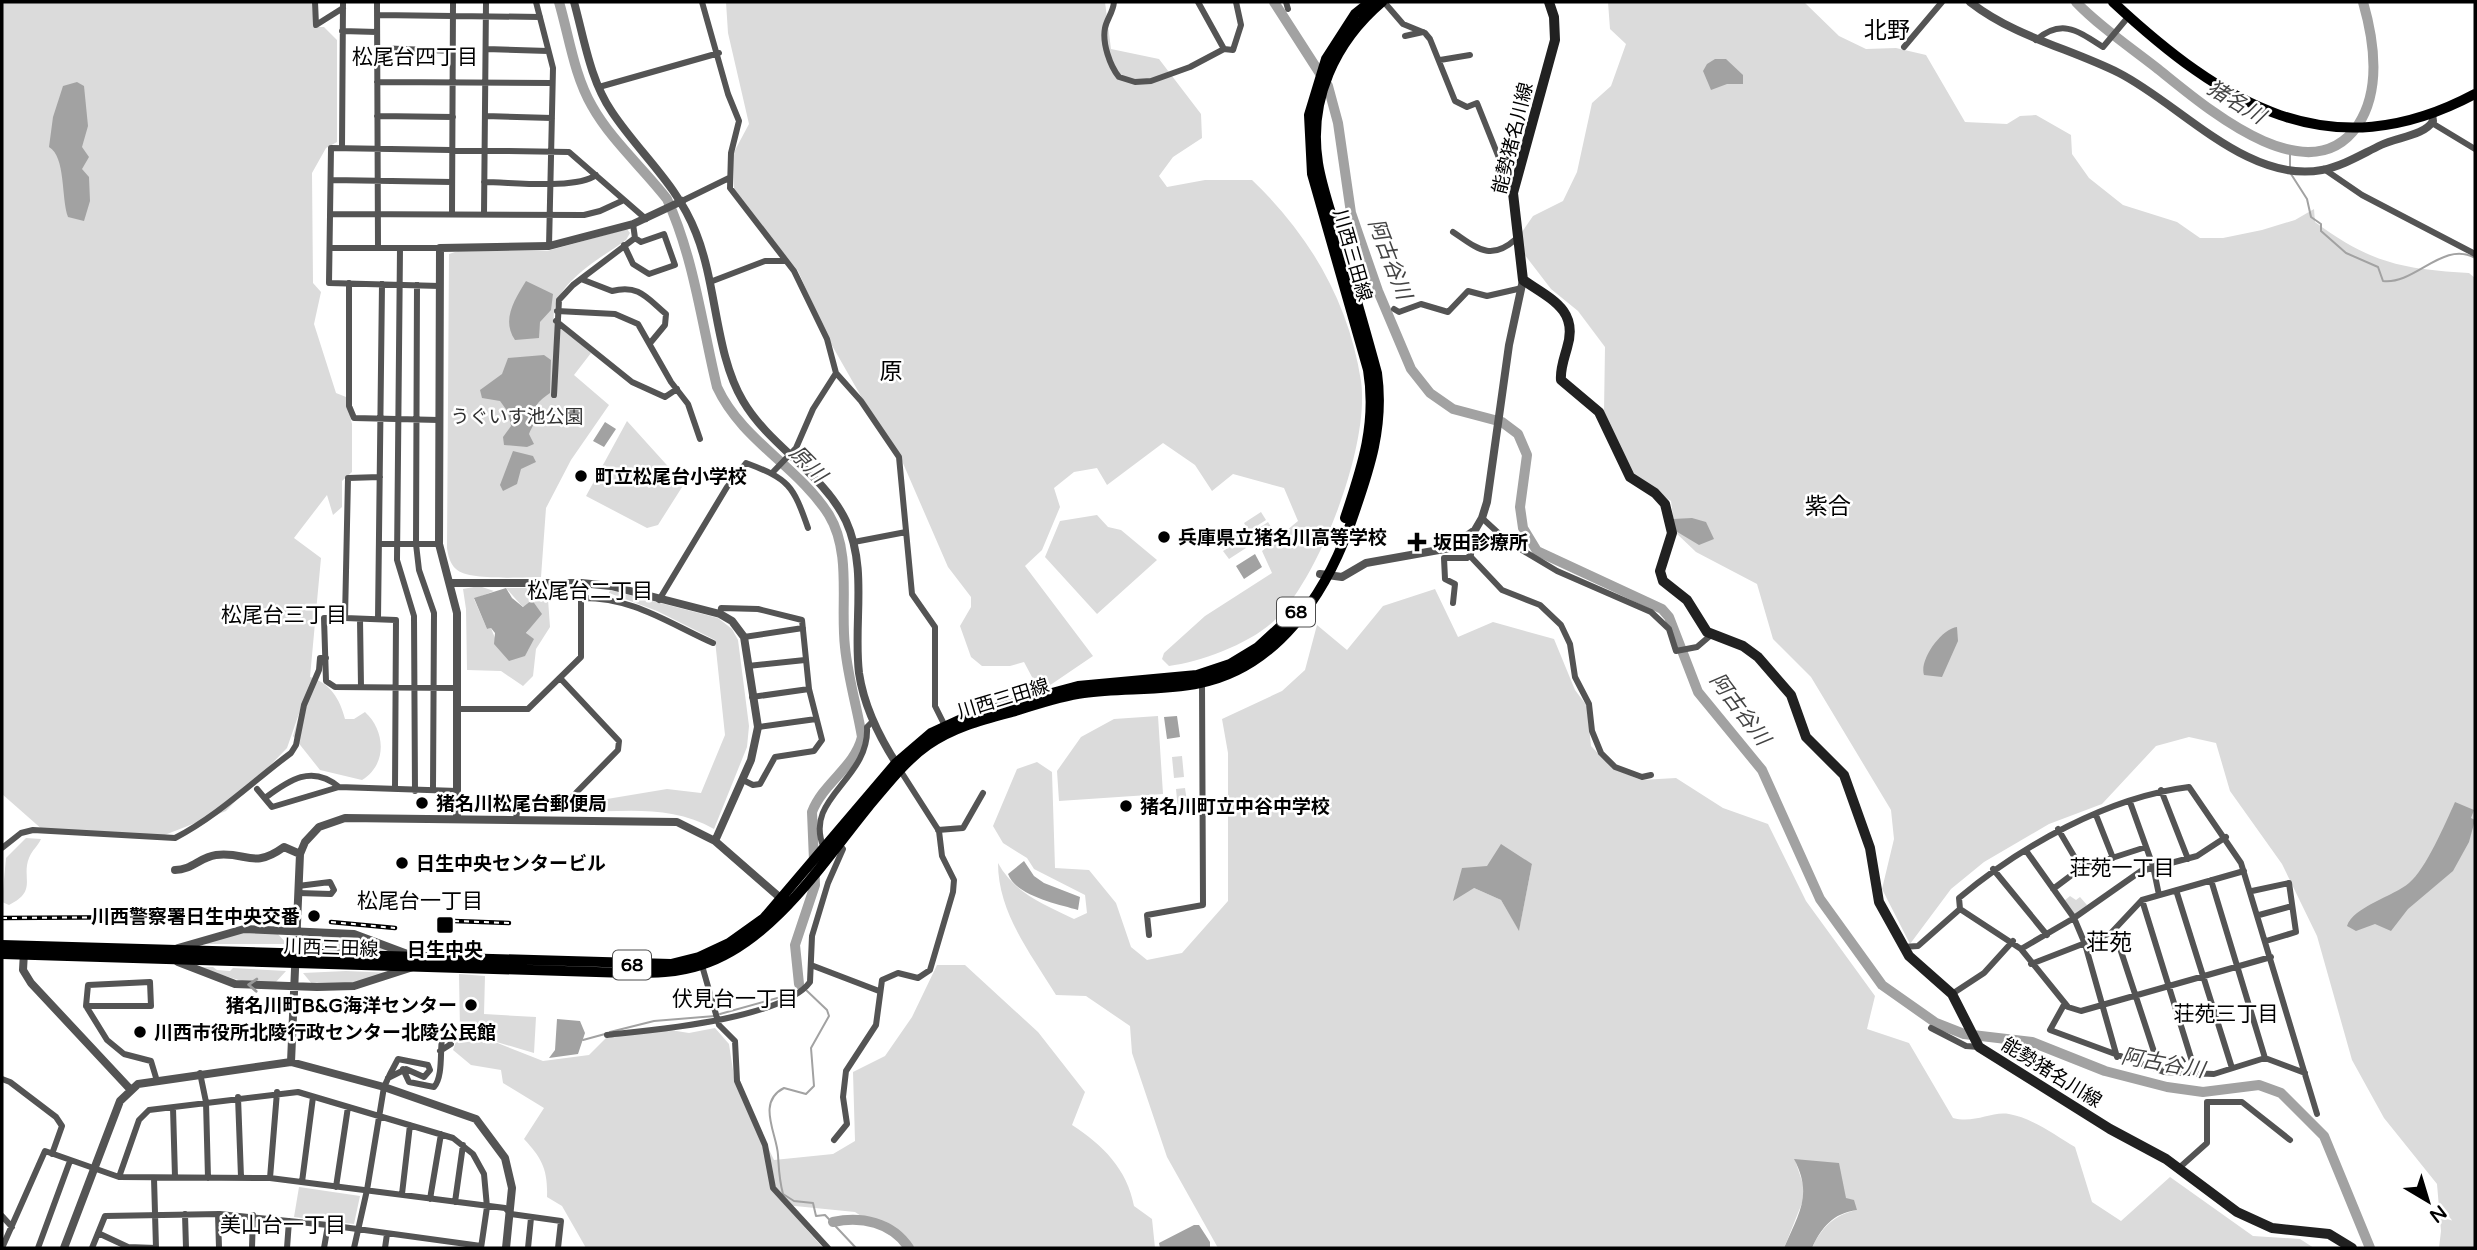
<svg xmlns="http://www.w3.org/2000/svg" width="2477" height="1250" font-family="'Varela Round','Noto Sans JP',sans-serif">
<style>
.green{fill:#dbdbdb;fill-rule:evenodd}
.water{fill:#a2a2a2}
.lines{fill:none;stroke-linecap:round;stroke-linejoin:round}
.stream{stroke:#a2a2a2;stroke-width:2}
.river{stroke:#a2a2a2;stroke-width:10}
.minor{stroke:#545454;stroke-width:6}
.tertiary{stroke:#545454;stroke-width:8}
.secondary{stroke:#212121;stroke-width:10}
.primary{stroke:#000;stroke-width:10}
.rail-casing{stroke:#000;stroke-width:4.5}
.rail{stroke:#fff;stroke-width:2;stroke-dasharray:5;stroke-linecap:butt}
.oneway{stroke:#989898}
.poi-dot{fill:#000;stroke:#fff;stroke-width:2.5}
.labels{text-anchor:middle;stroke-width:5;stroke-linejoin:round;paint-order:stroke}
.shield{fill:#fff;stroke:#4c4c4c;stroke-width:2}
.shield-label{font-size:18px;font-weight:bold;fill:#000}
.street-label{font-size:19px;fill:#000;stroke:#fff}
.park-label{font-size:19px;fill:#323232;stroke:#fff}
.poi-label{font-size:19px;font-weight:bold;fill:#000;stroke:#fff;text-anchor:start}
.neighbourhood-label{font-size:21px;fill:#000;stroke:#fff}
.water-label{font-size:21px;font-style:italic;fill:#434343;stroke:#fff}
.quarter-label{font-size:23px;fill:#000;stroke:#fff}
</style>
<rect width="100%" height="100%" fill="#fff"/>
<path class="green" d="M2 2H312L314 27H324L337 40V142L326 148 312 173 313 283 321 292 314 324 336 393 346 397 352 424V472L342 481V507L333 515 327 495 294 538 321 558 310 677C330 683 340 699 345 719H354L365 712C386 731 387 765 362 780L320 770 293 736 302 705 287 748 226 811 162 836 44 831 2 794Z
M726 2H1105L1111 49 1159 59 1201 114 1202 138 1173 157 1159 176 1167 187 1205 180H1252C1309 234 1349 302 1361 381 1370 444 1322 570 1278 617 1255 642 1202 662 1169 666L1162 659 1164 653 1205 616 1272 573 1262 551 1298 521 1284 488 1233 474 1212 491 1195 465 1163 443 1107 485 1097 468 1074 472 1054 488 1060 507 1042 550 1025 566 1093 656 1040 692 1024 662 1010 666H982L971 657 960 626 971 607V597L948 567 899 454 878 426 830 342 798 271 734 191V152L749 124 728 33Z
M1608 2H1804L1839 36 1866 49 1896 48 1926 55 1965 122 2007 124 2020 116 2036 115 2071 135 2072 154 2089 178 2123 205 2177 222 2200 238H2223L2262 230 2295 220 2314 209 2315 222C2370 263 2402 269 2469 273L2475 278V1248H2439L2441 1231 2437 1184 2384 1118 2352 1060 2317 936 2282 864 2230 791 2216 743 2189 737 2156 746 2102 804 2049 824 1984 862 1951 889 1910 944 1882 889 1894 839 1891 810 1811 677 1773 639 1757 584 1696 552 1675 532 1671 501 1638 480 1631 471 1604 412 1605 347 1578 311 1551 289 1521 250 1522 232 1533 216 1563 201 1577 172 1592 103 1611 86 1626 44 1610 29Z
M627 229 630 233 626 240C600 259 549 285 554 322L591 353 574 375 609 405 571 460 546 508 541 577C523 577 468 581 456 569 450 564 448 555 447 548L449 254 458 251H547Z
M627 421 684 484 658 525 647 528 586 496Z
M1261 512 1266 520 1249 531 1244 523Z
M1097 515 1108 527 1121 530 1157 560 1097 614 1045 557 1060 521Z
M1268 522 1273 530 1256 542 1250 534Z
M1234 529 1240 537 1223 549 1217 541Z
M1241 540 1246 548 1229 559 1223 551Z
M479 586 494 591 474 599 487 629 491 628 495 638 528 650 533 639 526 634 536 617 530 602 524 607 521 605 506 588H527L541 602 548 599 550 627 536 649 533 676 523 686 501 671 467 670 466 609 463 589Z
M1435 589 1458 637 1493 622 1554 639 1575 690 1587 706 1591 746 1612 768 1641 780 1676 778 1723 808 1768 824 1806 901 1875 996 1867 1029 1909 1043 1953 1118C1975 1124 1991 1111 2009 1114 2032 1118 2055 1135 2075 1147L2092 1202 2121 1221 2170 1177 2253 1236 2300 1239 2314 1248H1812C1822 1227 1834 1215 1857 1210L1795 1160 1806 1193 1784 1248H1218L1167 1157 1132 1053 1130 1026 1086 996 1056 995C1031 954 998 913 998 863 1015 894 1044 904 1074 919L1087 913 1085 895 1034 869 1027 858 1003 843 993 826 1017 769 1037 762 1052 772 1055 868 1089 870 1116 903 1131 947 1147 960 1182 953 1228 901V753L1222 719 1282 691 1305 670 1317 625 1347 650 1383 606ZM1532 864 1519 930 1501 900 1474 888Z
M610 590 718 618 732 629 738 640 749 726 747 747 714 829C670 804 624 812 575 812L571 805 667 789 701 793 725 735 715 640 657 611 609 593Z
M1158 716 1163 794 1059 801 1057 771 1081 737 1114 719Z
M1182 756 1184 777 1174 778 1172 757Z
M1185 788 1188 809 1178 810 1176 789Z
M26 838 41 839C38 846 32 850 29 858 21 878 38 891 9 905L2 902 6 858Z
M2070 896 2076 900 2080 897 2087 905 2075 915 2064 901Z
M245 932 277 933 287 944H195Z
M313 935 352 937 395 951 302 946Z
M937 965H965L1038 1032 1085 1092 1072 1125C1103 1145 1127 1169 1134 1206L1152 1219 1155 1248H909L855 1212 785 1205 823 1248H586L562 1206 547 1197C548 1170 542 1158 524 1139L544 1108 503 1083 501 1070 471 1065 453 1050 460 1030 459 974 485 976 484 1014 536 1017 534 1053 490 1040 543 1061 589 1055 606 1038 664 1029 689 1033 715 1028 729 1044 734 1077 774 1160 833 1154 855 1141 853 1072 885 1056 912 1017Z
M195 967H213L217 970 230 971 233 968 286 971 275 983 242 981Z
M346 971 393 973 358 983 312 984 303 973Z
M299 1187 360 1196 354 1224 294 1217Z"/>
<path class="water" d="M1715 59H1726L1743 75V84H1727L1711 90 1703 71 1707 64Z
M77 82 84 86 88 126 82 147 89 157 82 169 89 177 90 201 84 221 68 217C61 198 66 157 49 147L53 117 63 86Z
M526 281 553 294 551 310 540 322 539 338 515 340C501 320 515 299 526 281Z
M544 355 551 360 550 393C532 406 537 405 534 423 533 427 530 430 529 434L534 444 527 447 504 445 503 437 511 426 508 412 500 401 482 398 480 390 502 374 508 358Z
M605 422 616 429 604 447 593 441Z
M513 451 533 456 536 462 521 469 517 484 503 491 500 485Z
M1692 518 1706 522 1714 539 1699 545 1674 530 1673 519Z
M1255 554 1262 567 1244 579 1236 566Z
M506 588 512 598 523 607 532 600 542 614 526 633 534 639 525 656 509 661 494 644 495 633 491 628 487 629 474 598Z
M1957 627 1958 641 1942 677 1924 675C1919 660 1941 629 1957 627Z
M1177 716 1180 737 1167 739 1164 717Z
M2455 802 2474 810 2471 818 2475 820 2469 842 2453 871 2408 909 2391 931 2375 924 2356 931 2347 926C2353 907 2394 896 2409 883 2426 869 2445 824 2455 802Z
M1501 844 1532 864 1519 931 1501 900 1474 888 1453 901 1462 868 1487 866Z
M1024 861 1034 876 1044 883 1080 897 1078 910C1058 904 1016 896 1008 874Z
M557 1019 580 1021 585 1033 578 1054 549 1058 555 1050Z
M1794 1159 1839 1163 1846 1198 1854 1200 1857 1210C1833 1213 1821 1228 1812 1248H1784C1799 1213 1813 1195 1794 1159Z
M1194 1225H1199L1210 1242V1248H1160L1159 1243Z"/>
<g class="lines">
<path class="stream" d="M581 2H587
M2290 149V168
M2291 174 2307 199 2311 217 2321 224V231L2346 253 2378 267 2383 281C2415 285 2443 240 2475 258
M805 989 827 1010 829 1016 811 1048 814 1086 806 1094 784 1088C756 1102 777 1134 778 1155 779 1170 779 1179 783 1194L794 1201 813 1203 816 1216 825 1215 856 1248
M720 1014 781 997 801 985
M610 1032 654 1021 715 1016
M583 1040 605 1034"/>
<path class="river" d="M559 2C569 36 574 75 592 106 611 140 643 168 667 199 694 258 702 325 717 387 742 441 798 466 829 515 852 553 840 605 845 647 848 678 857 707 862 737 855 767 823 783 812 812L815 885 795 945 799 984
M1274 2 1328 86 1338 123 1351 213 1378 291 1411 369 1430 393 1453 409 1502 422 1518 434 1527 455 1520 507 1523 528 1537 551 1662 609 1669 617 1698 692 1762 770 1820 899 1882 985 1936 1023 1964 1034 2032 1042 2105 1071 2167 1087 2203 1092 2259 1085 2281 1093 2324 1136 2370 1248
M2076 2C2100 27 2130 47 2158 69 2202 104 2308 198 2358 125 2381 90 2374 40 2363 2
M833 1222C861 1216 892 1222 909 1248"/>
<path class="minor" d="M315 2 316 25 343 8
M377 2 378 248
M536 2 553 68 549 246
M702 2 728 94 739 121 731 153 730 188 794 271 827 339 836 373 861 401 899 457 912 594 935 627V706L945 726
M1114 2C1113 13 1107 18 1105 28 1102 43 1110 66 1119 77L1135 82 1151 81 1190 67 1224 49 1233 50 1241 25 1236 2
M1198 2 1224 49
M1286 2 1288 9
M1384 2 1403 24 1425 33 1430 39 1455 101 1467 107 1477 103 1513 193
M377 15 540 17
M342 31 377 32
M1405 36 1423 32
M2036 40C2062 18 2078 31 2103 47L2129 16
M1904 47 1942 2
M377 48 453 51
M486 49 548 51
M1440 60 1470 55
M377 82 552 83
M599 87 719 53
M377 116 453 117
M485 116 552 118
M2432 123 2475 149
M342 148 343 2
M2324 169 2362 195 2475 254
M331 180 452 182
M484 182C512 182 575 190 596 175
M682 201 729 178
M331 214 584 215 600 211 624 200
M452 214 453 2
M484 214 486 2
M1453 232C1477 248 1490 262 1516 239
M624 245 633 264 649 274 675 265 664 234 641 242 635 238
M330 248H440
M400 248 397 560 414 616 415 791
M581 279 612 291C639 284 647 298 666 314L665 325 651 342
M710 282 765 261H786
M349 283V406L354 418 439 420
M417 285 416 544 419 570 434 613 433 790
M440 286 329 283 331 148 569 152 646 219
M1394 309 1399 312 1421 304 1448 312 1468 291 1487 296 1522 288
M557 311 615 314 638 324 671 382 688 404 700 439
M556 321 632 382 665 397 677 389
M554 395 559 300 573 285 635 238 633 224
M773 472 796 448 813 409 836 373
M380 477 348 478 345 618H324L326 681 335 687 457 688
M1482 518 1507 541 1557 571 1651 612 1669 629 1676 651 1697 647 1711 635
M854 542 906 532
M379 544H439
M1470 556 1502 590 1540 605 1561 625 1570 644 1575 677 1589 704 1592 731 1601 753 1615 767 1642 777 1651 775
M580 598C633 597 666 622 713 643
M659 600 727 487 746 463C789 479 793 485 808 528
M1453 603 1455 584 1445 579 1444 558H1467L1471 555 1472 532
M720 614 721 608 758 609 802 620 809 689 822 740 814 751 775 757 760 784 753 785 743 780
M345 618 396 620 395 789
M360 619 361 687
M378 619 382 284
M744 637 803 628
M748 666 805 660
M752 697 809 689
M457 709H528L581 657V583
M758 727 816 719
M257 789 272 807 339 787 457 791
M2161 790 2188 859
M265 798C289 780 312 764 339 787
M2130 802 2153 866 2159 895
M2096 815 2113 858
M516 819 518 805 568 801 618 750 619 741 560 678
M2058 829 2081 868
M938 830 963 828 983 793
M2 848 21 833 33 830 175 838C219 815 252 782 291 753L296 745 304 705 319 670 320 658H326
M824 848C802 798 870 780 867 727L873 721
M2027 852 2074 918 2085 944 2117 1057
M1993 869 2047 935
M2211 880 2265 1058
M2053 889 2081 868 2146 847
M2176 890 2232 1068
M2252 891 2289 883 2296 932 2266 941
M298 893 331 894 334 890 330 882 298 886
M2142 900 2196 1074
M1960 909 2021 949 2068 1007 2081 1011 2271 957
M2259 915 2292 906
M2114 930 2160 1070
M1149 935 1147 915 1203 905 1202 683
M1903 947 1918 946 1960 909 1959 898C2021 846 2108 797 2189 787L2241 863 2317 1114
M2021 949 2074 918 2141 871 2197 856 2226 837
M701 962 719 1025 735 1041 737 1081 765 1145 773 1188 828 1248
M2031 964 2111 933 2142 900 2244 871
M811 965 879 991
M1952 994 1984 973 2013 941
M2065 1003 2050 1030 2164 1072 2214 1074 2265 1058 2305 1073
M86 1006H151L150 982 88 985 86 1006 107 1040 124 1054 151 1061 157 1081
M1931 1028 1966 1046 1979 1047
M607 1035C653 1030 783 1019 810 982L812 936 828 883 843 849 837 841
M403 1069 409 1082 434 1087C443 1077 440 1052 442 1038L449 1036 451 1044 440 1051
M200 1073 206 1102 208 1178
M2 1079 10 1082 56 1117 62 1126 52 1154
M238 1097 241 1177
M173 1108 175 1177
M834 1140 847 1124 843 1097 846 1071 876 1025 882 980 898 973 918 978 930 970 953 892 954 880 942 856 939 831 900 770
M2179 1168 2207 1143V1102H2242L2290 1140
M119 1177 139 1120 149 1110 298 1092 453 1138 473 1154 484 1174 487 1207 481 1248
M154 1178 156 1248
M270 1178 277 1092
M302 1182 313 1097
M336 1187 348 1107
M402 1194 410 1125
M430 1199 441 1134
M455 1202 463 1145
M185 1214 186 1248
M218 1214 219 1248
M2 1216 12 1227
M98 1233 128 1247 156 1248
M2 1248 45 1151 119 1177 270 1178 505 1208 511 1214 561 1221 558 1248
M38 1248 70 1161
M92 1248 105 1216 220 1214 328 1225
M252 1248 253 1215
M287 1248 289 1221
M324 1248 328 1225 481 1246
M354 1248 367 1190 384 1087C388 1078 393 1068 398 1059L428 1065 430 1070 424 1077 406 1069 388 1078
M385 1248 387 1234
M528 1248 531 1218"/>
<path class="tertiary" d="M574 2C584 38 590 80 612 112 640 154 677 184 696 233 717 285 715 354 743 401 770 447 823 473 846 521 868 569 853 623 859 673 864 707 879 737 898 766
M1970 2C2015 37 2069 48 2119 73 2180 104 2248 184 2322 170 2343 166 2362 154 2381 145 2397 137 2424 136 2433 121L2432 114
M1320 574 1342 577 1366 563 1450 548 1475 530 1482 518 1487 502 1509 345 1523 280
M450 583H581L611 586 720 614 732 621 744 637 758 727 751 760 715 841
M457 818V613L439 544 440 248 549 246 633 224 682 201
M175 870C192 870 200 857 216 855 247 851 252 870 284 847L300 854
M178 948 244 929 354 934 410 955
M24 952 23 970 31 983 130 1089
M178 962 235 984 317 987 354 986 416 966
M291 1062 300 854 305 842 319 827 345 818 677 822 715 841 785 902
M64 1248 120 1101 138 1084 291 1062 384 1087 476 1119 505 1158 512 1188 506 1248"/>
<path class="secondary" d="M1549 2 1554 17 1555 40 1513 193 1523 280C1551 299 1579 310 1567 348 1564 359 1560 369 1561 380L1599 412 1630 477 1655 493 1665 504 1672 533 1660 571 1663 581 1687 600 1707 632 1743 646 1758 657 1791 695 1806 737 1844 775 1870 848 1879 902 1909 956 1952 994 1979 1047 2110 1129 2166 1159 2237 1212 2272 1228 2329 1234 2352 1248"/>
<path class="primary" d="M2113 2C2222 103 2329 172 2475 94
M1345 518C1362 467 1377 424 1368 370L1312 174 1309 115 1326 59 1355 14 1370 2
M2 945 671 964 699 957 729 943 764 918 896 763 931 733 970 715 1078 686 1197 675 1230 664 1258 647 1296 612
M2 954 628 973C653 973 677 973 701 965 772 943 824 861 869 806 887 785 905 761 928 745 954 727 982 720 1012 712 1035 705 1060 696 1084 693 1122 688 1162 691 1200 683 1276 668 1324 596 1349 528 1367 476 1385 430 1377 373 1365 329 1352 284 1339 240 1332 215 1322 188 1318 163 1308 100 1335 42 1382 2"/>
<g class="rail-casing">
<path id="rail" d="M2 918 160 917
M454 921 509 923
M331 922 395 928"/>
</g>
<use href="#rail" class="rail"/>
</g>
<defs><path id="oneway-chevron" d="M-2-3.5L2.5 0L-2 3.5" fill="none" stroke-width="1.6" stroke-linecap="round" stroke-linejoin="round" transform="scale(1.75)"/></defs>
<use class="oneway" href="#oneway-chevron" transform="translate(253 985) rotate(-177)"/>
<g class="poi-dot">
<circle cx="581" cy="476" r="7"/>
<circle cx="1164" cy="537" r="7"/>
<path d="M1413.5 531.5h7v7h7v7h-7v7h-7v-7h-7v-7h7z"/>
<circle cx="422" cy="803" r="7"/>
<circle cx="1126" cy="806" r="7"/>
<circle cx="402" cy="863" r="7"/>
<circle cx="314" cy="916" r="7"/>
<rect x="436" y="916" width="18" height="18" rx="3.5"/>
<circle cx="471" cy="1005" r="7"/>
<circle cx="140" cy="1032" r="7"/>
</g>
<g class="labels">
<g class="shield">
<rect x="1277" y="597.5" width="38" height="29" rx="5"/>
<rect x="613" y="950.5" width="38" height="29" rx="5"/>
</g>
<g class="shield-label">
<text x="1296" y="618">68</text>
<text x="632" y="971">68</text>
</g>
<g class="street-label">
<text transform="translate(1512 138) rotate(-76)" y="7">能勢猪名川線</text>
<text transform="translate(1353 255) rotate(74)" y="7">川西三田線</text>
<text transform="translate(1003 698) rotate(-17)" y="7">川西三田線</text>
<text transform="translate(331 947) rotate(2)" y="7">川西三田線</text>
<text transform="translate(2052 1072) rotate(32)" y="7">能勢猪名川線</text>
</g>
<g class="park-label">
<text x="517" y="423">うぐいす池公園</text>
</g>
<g class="poi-label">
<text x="595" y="483">町立松尾台小学校</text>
<text x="1178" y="544">兵庫県立猪名川高等学校</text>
<text x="1433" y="549">坂田診療所</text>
<text x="436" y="810">猪名川松尾台郵便局</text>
<text x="1140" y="813">猪名川町立中谷中学校</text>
<text x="416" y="870">日生中央センタービル</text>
<text x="300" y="923" text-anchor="end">川西警察署日生中央交番</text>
<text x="445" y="956" text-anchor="middle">日生中央</text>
<text x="457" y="1012" text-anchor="end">猪名川町B&amp;G海洋センター</text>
<text x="154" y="1039">川西市役所北陵行政センター北陵公民館</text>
</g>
<g class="neighbourhood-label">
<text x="415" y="64">松尾台四丁目</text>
<text x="590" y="598">松尾台二丁目</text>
<text x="284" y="622">松尾台三丁目</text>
<text x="2122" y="875">荘苑一丁目</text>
<text x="420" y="908">松尾台一丁目</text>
<text x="735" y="1006">伏見台一丁目</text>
<text x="2226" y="1021">荘苑三丁目</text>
<text x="283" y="1232">美山台一丁目</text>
</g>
<g class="water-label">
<text transform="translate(2236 102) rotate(31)" y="7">猪名川</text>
<text transform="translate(1390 259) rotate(69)" y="7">阿古谷川</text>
<text transform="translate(808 464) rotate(45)" y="7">原川</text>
<text transform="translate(1740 709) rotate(53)" y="7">阿古谷川</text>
<text transform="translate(2163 1063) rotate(10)" y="7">阿古谷川</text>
</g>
<g class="quarter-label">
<text x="1887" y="38">北野</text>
<text x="891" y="379">原</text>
<text x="1828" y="514">紫合</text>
<text x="2109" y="950">荘苑</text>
</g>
</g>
<rect width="2477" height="1250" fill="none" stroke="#000000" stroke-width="7"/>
<g transform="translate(2428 1201) rotate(142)" stroke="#ffffff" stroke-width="5" paint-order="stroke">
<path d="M0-5L12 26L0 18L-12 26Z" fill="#000000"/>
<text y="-10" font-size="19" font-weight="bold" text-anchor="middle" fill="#000000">N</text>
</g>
</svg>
